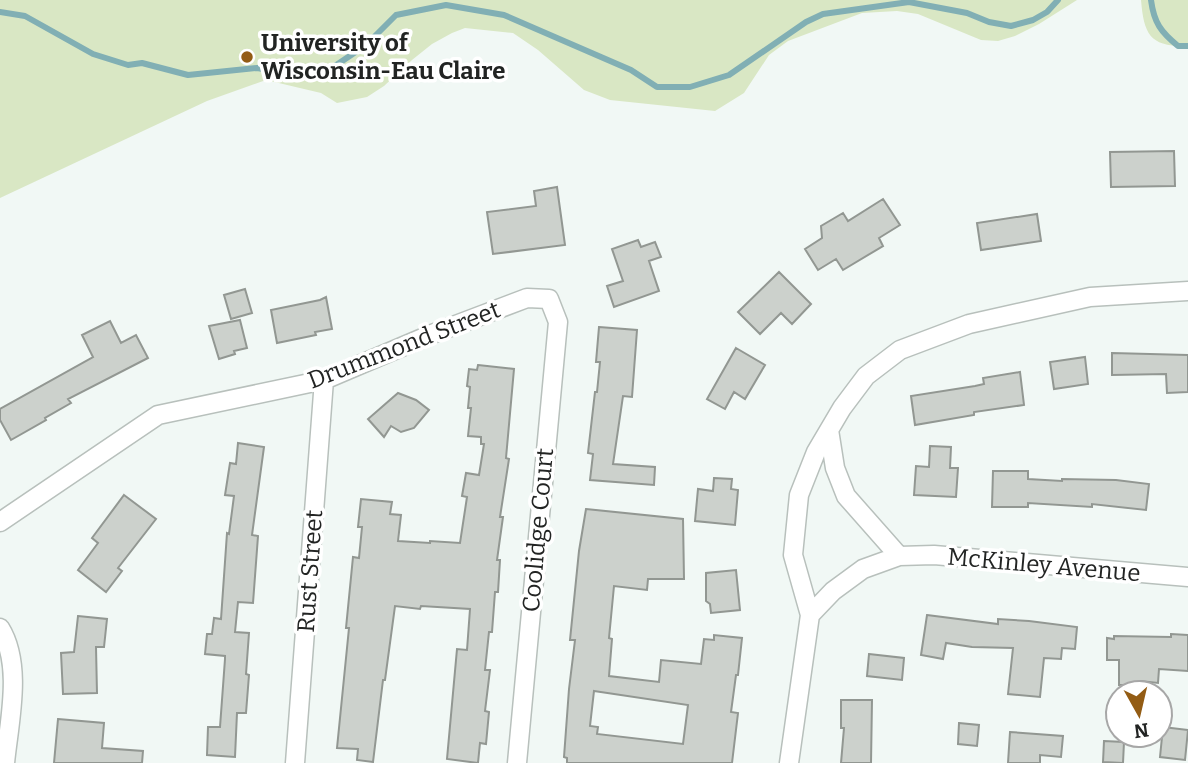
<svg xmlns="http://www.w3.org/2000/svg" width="1188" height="763" font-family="Bitter,serif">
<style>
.green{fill:#d9e7c4}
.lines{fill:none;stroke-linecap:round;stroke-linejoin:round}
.stream{stroke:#81afb4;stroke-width:6}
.building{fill:#ccd1cc;stroke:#929792;stroke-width:2;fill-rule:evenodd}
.street-casing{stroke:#b8c0bc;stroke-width:21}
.street{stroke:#fff;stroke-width:18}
.poi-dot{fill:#935c14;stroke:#fff;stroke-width:2.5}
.labels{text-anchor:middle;stroke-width:7;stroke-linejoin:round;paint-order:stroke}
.poi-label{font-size:24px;font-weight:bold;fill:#222423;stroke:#fff;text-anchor:start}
.street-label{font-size:24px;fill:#222423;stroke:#fff}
</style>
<rect width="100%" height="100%" fill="#f1f8f5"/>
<path class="green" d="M0 0H1077L1039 24 1015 36 998 41 981 40 918 14 897 11 862 13 788 41 769 55 744 93 715 111 610 100 584 90 538 50 513 33 465 28 452 33 432 44 412 60 384 86 367 97 337 103 321 93 266 80 207 101 0 198Z
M1141 0H1188V46C1150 47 1144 35 1141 0Z"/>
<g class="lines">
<path class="stream" d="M1151 0C1154 23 1161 32 1178 46H1188
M0 12 25 16 93 54 128 65 142 63 188 75 257 68 317 78 366 45 396 15 446 5 504 15 631 70 657 87H690L729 75 806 22 823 14 909 2 967 13 989 22 1011 26 1033 20 1047 12 1058 0"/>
</g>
<path class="building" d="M1174 151 1175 186 1111 187 1110 152Z
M557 187 565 245 493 254 487 212 536 206 534 191Z
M883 199 900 225 879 238 883 246 843 270 836 259 818 270 805 249 822 238 821 226 843 213 848 221Z
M1037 214 1041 241 981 250 977 223Z
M638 240 641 247 655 242 661 257 649 261 659 291 614 307 607 286 623 281 612 249Z
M779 272 811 304 792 324 781 313 760 334 738 312Z
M245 289 252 313 231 319 224 295Z
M326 297 332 329 315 332 316 335 277 343 271 310 320 300Z
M240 320 247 348 234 351 235 354 219 359 209 326Z
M110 321 121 343 136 335 148 358 68 399 71 403 45 418 46 420 11 440 0 420V409L93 357 82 335Z
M599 327 637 330 632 397 623 396 613 464 655 467 654 485 590 480 593 454 588 453 595 392H597L600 362H596Z
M736 348 765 365 745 399 734 392 725 409 707 399Z
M1112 353 1188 355V392L1167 393 1166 374 1112 375Z
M1085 357 1088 384 1054 389 1050 362Z
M478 365 514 369 506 458 509 459 500 517H503L497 560H500L498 592H495L492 632H489L485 670H490L485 711 489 712 486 744 480 743 478 763 447 759 457 649 467 650 470 609 421 606 420 609 395 606 385 680H383L373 762 357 760 358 749 337 748 349 628H346L353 557 359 558 362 527H358L361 499 392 502 390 514 401 515 398 541 430 543V541L460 543 467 497 462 496 466 473 479 475 484 444H481V437L468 436 471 408H468L470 387 467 386 469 369 477 370Z
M1020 372 1024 405 974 412V415L915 425 911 396 975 386 984 384 983 378Z
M398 393 416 400 429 410 414 428 401 432 391 426 384 437 368 419Z
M238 443 264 447 252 535 258 536 253 603 238 602 235 632 249 633 246 674 249 675 246 713H237L235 757 207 755 208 727H220L225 659V656L205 654 207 634H212L214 618 221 619 227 533 229 534 234 496 225 495 230 463 236 464Z
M930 446 951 447 950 468H958L956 497 914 495 916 466 929 467Z
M993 471H1028V479L1062 481V479L1116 480 1149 484 1146 510 1092 504V507L1028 503V507H992Z
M714 478 732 479 731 489 738 490 735 525 695 521 698 489 713 491Z
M124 495 156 519 118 568 122 571 106 592 78 570 98 543 92 538Z
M586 509 683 519 684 579H648L647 590 614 586 609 638 612 639 609 676 659 682 661 660 701 664 704 639 714 640V635L742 638 738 675H736L731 712 738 713 732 763H567V758L564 757 569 689 575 640H570L579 551ZM594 691 688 705 683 744 597 734 598 727 590 726Z
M736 570 740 610 711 613 710 604 706 601V573Z
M927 615 998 624V619L1029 621 1077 627 1075 649 1062 648 1061 659 1044 658 1040 697 1008 694 1013 648 972 647 946 643 943 659 921 655Z
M78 616 107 619 104 647H96L97 693 63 694 61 653 74 652Z
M1171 634 1188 635V671L1159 669 1158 683 1141 681 1140 685H1119V660H1107V638L1114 639V636L1171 637Z
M869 654 904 658 902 680 867 676Z
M841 700H872L871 763H841L844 728H841Z
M58 719 104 723 102 748 143 751 142 763H54Z
M959 723 979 725 977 746 958 744Z
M1163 727 1188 730 1185 760 1160 757Z
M1010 732 1063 736 1061 757 1040 755V763H1008Z
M1104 741 1124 742 1123 763 1103 762Z"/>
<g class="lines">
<g class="street-casing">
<path id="street" d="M829 430 835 468 846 496 899 556
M0 522 158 415 324 380 432 334 527 298 549 299 558 322 517 763
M810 615 833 591 863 569 899 556 934 555 1188 577
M0 628C23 665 9 722 5 763
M295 763 324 380
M789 763 810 615 793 555 799 495 816 452 842 408 866 376 900 350 969 324 1090 297 1188 291"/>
</g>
<use href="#street" class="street"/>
</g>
<circle class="poi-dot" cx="247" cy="57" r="7"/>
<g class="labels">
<g class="poi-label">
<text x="261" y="51">University of<tspan x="261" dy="28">Wisconsin-Eau Claire</tspan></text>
</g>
<g class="street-label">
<text transform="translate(404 345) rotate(-21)" y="8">Drummond Street</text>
<text transform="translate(538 530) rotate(-85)" y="8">Coolidge Court</text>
<text transform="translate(1044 565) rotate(5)" y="8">McKinley Avenue</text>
<text transform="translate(310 571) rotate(-86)" y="8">Rust Street</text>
</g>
</g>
<g transform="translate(1139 714) rotate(172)"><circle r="33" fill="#ffffff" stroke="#a7a7a7" stroke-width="2"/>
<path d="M0-5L12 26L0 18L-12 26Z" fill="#935c14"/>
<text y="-10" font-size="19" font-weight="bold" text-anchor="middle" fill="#222423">N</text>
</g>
</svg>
